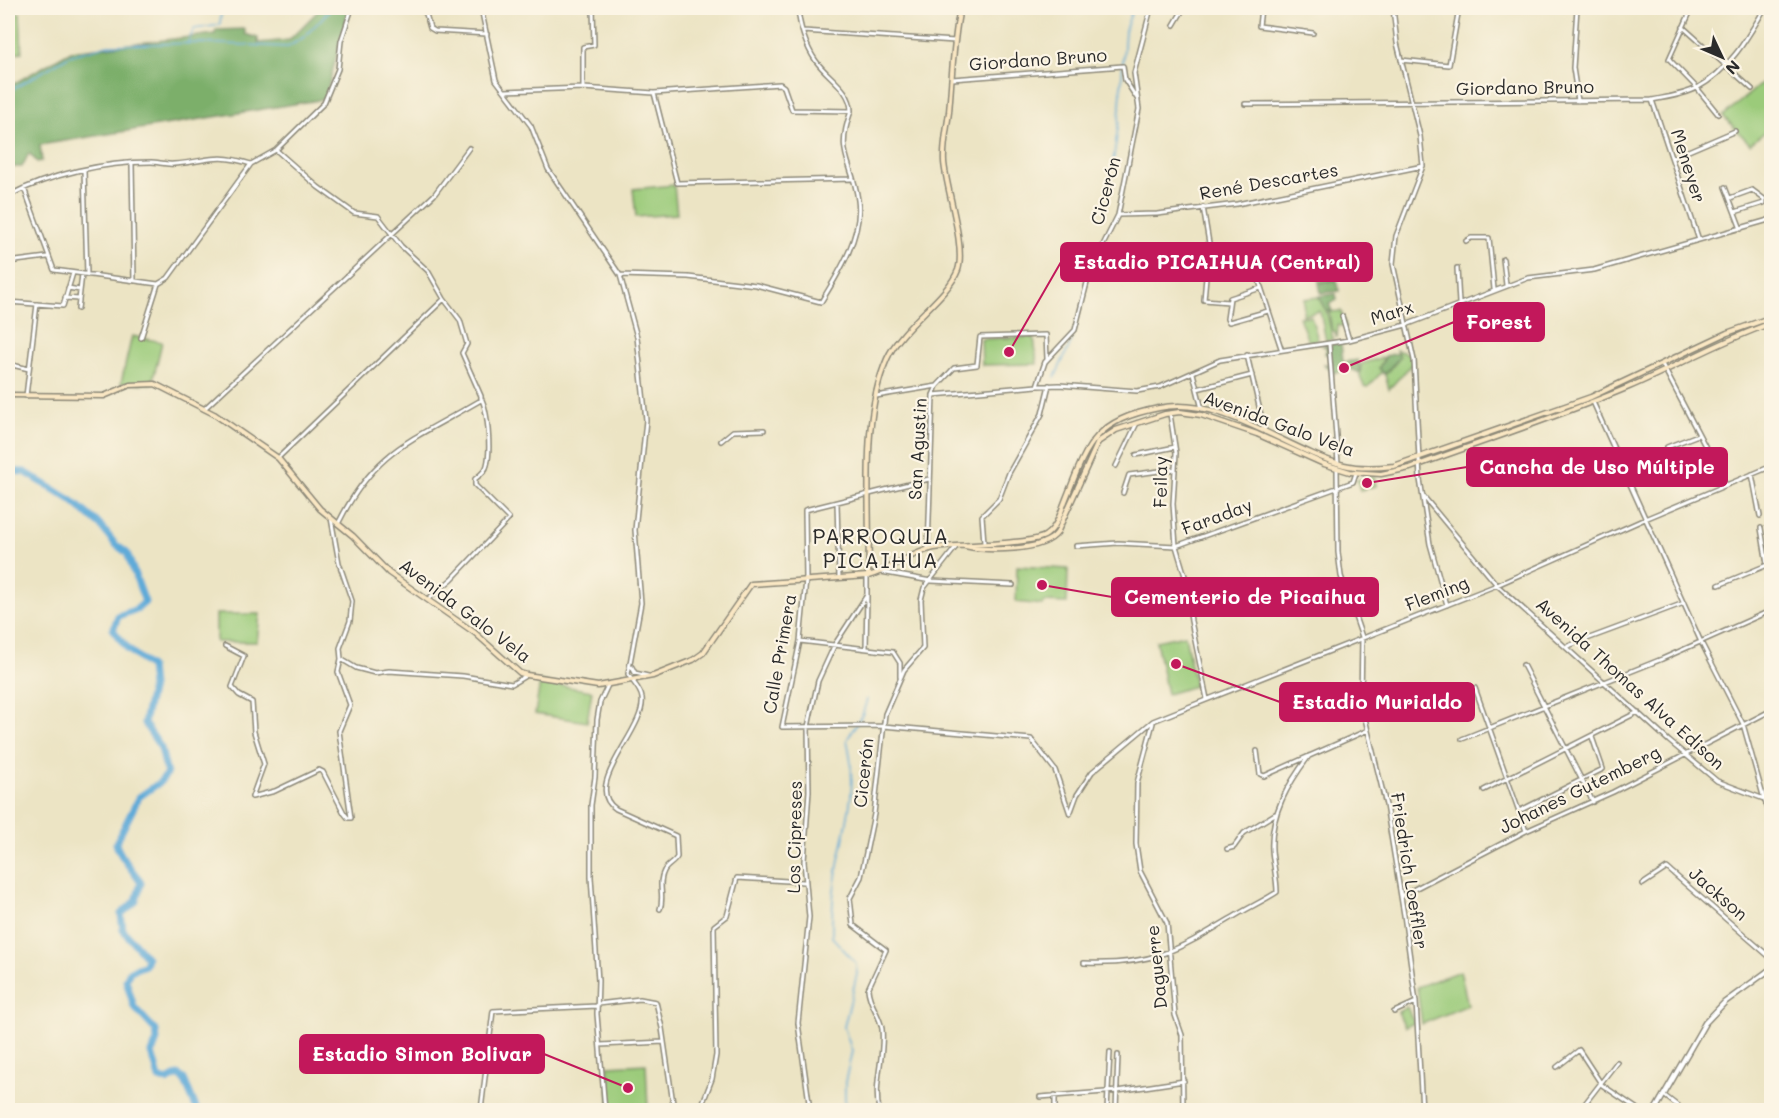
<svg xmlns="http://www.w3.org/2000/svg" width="1779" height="1118" font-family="Mali,sans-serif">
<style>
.green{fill:#9bcb7a;stroke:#637b52;stroke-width:1.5}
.forest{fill:#7caf6a;stroke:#546d4a;stroke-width:1.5}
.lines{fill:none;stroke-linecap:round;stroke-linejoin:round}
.stream{stroke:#5faad8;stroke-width:1.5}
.river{stroke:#5faad8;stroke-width:7}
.minor-casing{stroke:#8c8878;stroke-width:6}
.tertiary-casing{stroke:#8c8878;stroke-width:7}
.secondary-casing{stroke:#8c8878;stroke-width:7}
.minor{stroke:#fff;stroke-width:3}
.tertiary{stroke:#fff;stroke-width:4}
.secondary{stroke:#fae7c3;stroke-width:4}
.labels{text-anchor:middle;stroke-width:4.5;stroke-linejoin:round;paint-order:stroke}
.street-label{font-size:18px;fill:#2b2b2b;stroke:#fcf5e5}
.quarter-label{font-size:21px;letter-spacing:1.5px;fill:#2b2b2b;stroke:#fcf5e5}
.leader{fill:none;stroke:#c2185b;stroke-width:2}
.callout-dot{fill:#c2185b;stroke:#fcf5e5;stroke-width:2}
.callout{fill:#c2185b;stroke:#c2185b;stroke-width:2}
.callout-label{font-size:20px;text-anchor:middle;font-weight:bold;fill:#fff}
</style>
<rect width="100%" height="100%" fill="#fcf5e5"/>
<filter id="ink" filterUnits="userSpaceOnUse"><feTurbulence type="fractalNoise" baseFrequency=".0167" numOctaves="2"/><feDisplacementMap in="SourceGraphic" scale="12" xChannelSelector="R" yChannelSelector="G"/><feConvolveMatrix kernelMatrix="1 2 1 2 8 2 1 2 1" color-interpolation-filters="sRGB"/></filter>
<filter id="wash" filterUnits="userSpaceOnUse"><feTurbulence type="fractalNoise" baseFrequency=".008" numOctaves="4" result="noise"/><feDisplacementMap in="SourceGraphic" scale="24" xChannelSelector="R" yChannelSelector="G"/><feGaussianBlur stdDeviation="1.35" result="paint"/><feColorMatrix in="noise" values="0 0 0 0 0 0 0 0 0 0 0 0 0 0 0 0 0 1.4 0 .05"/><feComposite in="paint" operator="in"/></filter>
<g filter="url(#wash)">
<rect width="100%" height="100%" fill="#ece4c4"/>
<path class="green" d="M20 13 22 52 8 54V14Z
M1768 78 1771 83V127L1750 144 1723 116Z
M674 185 677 214 636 217 633 189Z
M1334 266 1336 279 1319 282 1316 268Z
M1318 297 1327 313 1333 339 1326 341 1320 311 1303 315 1304 299Z
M1341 311 1346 327 1338 325 1337 338 1335 331H1332L1329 312Z
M1311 316 1318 340 1308 341 1299 317Z
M132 336 162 342 152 384 121 383Z
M1034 337 1037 364 982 365 981 339Z
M1396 350 1412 355 1413 363 1389 389 1385 375 1400 358Z
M1384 357 1379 368 1382 372 1368 387 1364 386 1360 377 1361 364Z
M1374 476 1376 486 1360 490 1357 480Z
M1017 566 1068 569 1067 603 1044 602 1043 605 1016 602Z
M216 614H260L257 642H216Z
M1185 635 1195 686 1167 694 1156 641Z
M540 682 592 691 587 722 535 714Z
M1460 971 1468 1005 1422 1024 1417 987Z
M1407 1007 1414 1023 1405 1027 1398 1012Z
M646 1064 648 1110H610L608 1066Z"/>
<path class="forest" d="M321 8H349L325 99 40 145 42 161 37 162 29 153 22 167H8V87L71 51 215 34 216 30 245 29V34L258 38V43L289 40Z
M1337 280 1339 291 1321 293 1319 283Z
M1336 294 1337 300 1329 304 1332 311H1327L1319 296Z
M1341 343 1343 362 1347 366 1344 362 1358 360 1360 373 1351 369 1334 373 1324 364H1331L1330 355 1325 354 1327 348 1322 345Z
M1397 353 1400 357 1384 374 1379 368 1386 356Z"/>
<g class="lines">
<path class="stream" d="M187 44 194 29 220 25 221 12 197 11 198 8
M8 92 69 56 108 45 203 43 288 47 304 37 332 8
M1113 162 1119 121 1125 30 1133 8
M1055 377 1072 340
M845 1110V1082L852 1051 844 1027 857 974 856 963 832 937C832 922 832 906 834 891 840 836 861 798 847 740L863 713 867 699"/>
<path class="river" d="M8 471 25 472 71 500 100 525 115 544 127 553 145 602 137 609 118 616 113 630 128 649 150 667 152 686 144 723 161 748 167 774 159 783 139 797 116 843C118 855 134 871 141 883L136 901 121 914 123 930 147 958 145 965 130 971 126 980 134 1007 156 1031 157 1040 152 1053 159 1078 167 1081 178 1075 184 1079 197 1110"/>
</g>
</g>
<g filter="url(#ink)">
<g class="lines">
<g class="minor-casing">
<path id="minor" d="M420 8 426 14 430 28 435 31 487 34
M481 8 496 80 531 126 548 169 620 275 637 337 646 420 635 530 641 603 628 674C632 682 641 689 642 698 647 729 580 786 616 809L676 836 677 857C674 863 667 865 664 871 657 884 665 896 660 909
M1151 8 1134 73 1139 109 1118 215 1090 271 1075 330 1045 362 1037 386 1059 385 1137 391 1160 387 1220 360 1349 340 1406 325 1528 278 1594 270 1772 219
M1261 8 1259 26 1313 33
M1393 8 1397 43 1420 136 1423 166 1396 236 1393 264 1414 360 1420 479 1430 544 1447 605
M1577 8 1573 68 1578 101
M1692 8 1669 59 1697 88 1718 114
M1174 25 1184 8
M1683 27 1752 89
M803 31 955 41
M1401 60 1449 65 1459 8
M952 79 1123 66 1125 80 1138 100
M583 88V47L594 45 593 8
M505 91 583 88 654 93 780 84 784 87 792 110 851 111C851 89 828 78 816 61 806 47 799 25 798 8
M654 93 677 183 852 179
M1652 100 1699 240
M1245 104 1652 100C1667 97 1684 95 1697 88 1729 71 1748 37 1765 8
M1772 134 1769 139 1772 146
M276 150 318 187 354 213 378 216 401 246 428 271 444 299 460 320 467 344 462 353 481 396V400C413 440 375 449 338 524
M1672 158 1735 131
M132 164 134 281
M84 170 87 275
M1725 187 1741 229
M24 188 54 270 158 284
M8 196C50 174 104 162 151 162 158 162 166 165 174 164 208 162 213 152 251 164
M1730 198 1752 190 1764 199V203L1735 212
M1203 207 1209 243 1204 300 1229 302
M1118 215 1157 214 1237 204 1423 166
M1466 241 1471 238H1489L1494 289
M1503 259 1506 285
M8 262 47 257
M1457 268 1459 303
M620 275 688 277 756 285 821 302C839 273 863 235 858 200 852 159 835 155 851 111
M1259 281 1281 348
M68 288 80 290
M1261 288 1230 298 1227 319 1229 322 1268 311
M65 298 79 299
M8 302 63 306 73 273
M78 309 82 274
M1342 316 1349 340
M141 338 158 284 168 278 251 164 276 150 324 103 338 69 341 41 352 8
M1329 344 1338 463
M1247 355 1265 432
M8 364 29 369
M1662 364 1725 484
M1193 373 1202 409
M1197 389 1252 375
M933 395 1037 386
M26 396 37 304
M876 396 937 386
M1593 402 1701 642 1743 724 1764 799 1772 796
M204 409 434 195 469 148
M1170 414 1176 453 1173 504 1176 546 1185 576 1191 621 1207 699
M721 441 733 431 764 430
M1667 447 1698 435
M1136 455 1175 447
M278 458 444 299
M1116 466 1137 423
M1337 468 1338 552 1341 576 1362 637 1361 702 1386 805 1404 915 1416 1002 1422 1110
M1684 470 1711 458
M1752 474 1760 516
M929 479 805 510 806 580 800 641 782 727 883 726 1031 739 1055 770 1070 814 1077 795 1092 772 1153 721 1497 585 1645 519 1772 466
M1123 493 1129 475 1175 469
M1424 497 1497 585 1669 741 1717 781 1764 799 1772 819
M837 502 839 578
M1761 528 1767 564
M984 543 982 516 999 499 1009 473 1042 414 1049 385
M1076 546 1118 543 1176 546 1353 482 1356 473
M928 550 933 395 937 386 954 368 977 365 980 337 1046 335 1047 359
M881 572 931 581 1013 585
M1719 585 1772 563
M428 599 452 579 509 519 475 485V479C480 475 486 471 487 465 491 450 488 410 481 398
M1767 612 1772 625
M800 641 893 652 900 663V677
M225 646 244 656 232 687 239 695 252 702 254 732 264 764 252 797 275 791 319 770 323 772 344 813 348 818H351L339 731 350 705 338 672 341 659 340 648 350 621 352 601 339 563 331 518
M1568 646 1684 603
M866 648 867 596
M341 659 356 668 375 673 389 671 463 676 512 684 527 675
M1523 665 1593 802
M632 667 635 673 648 676
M1475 688 1526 831
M1297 716 1360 692
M1153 723 1137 783 1136 844 1140 871 1167 923 1175 1015 1182 1035 1183 1110
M1462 739 1662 659 1772 610
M1257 751 1260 774 1264 776 1368 730
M1484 790 1638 712
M1519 811 1603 769 1592 737
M1227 849 1234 847 1244 833 1275 814
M1643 884 1667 868 1772 959
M1401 896 1526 831 1613 792 1772 710
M1084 963C1156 966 1181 948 1240 913 1252 906 1265 900 1277 892 1277 878 1273 864 1272 850 1270 814 1288 784 1309 756
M1767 971 1772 979
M598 1004 640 999 656 1002 662 1028 674 1110
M1394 1012 1416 1002
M600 1045 664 1042
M1557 1067 1579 1050 1602 1085 1639 1110
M1055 1095V1110
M1665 1096 1683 1110
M1040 1097 1118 1091 1184 1081
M481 1110 493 1011 597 1006
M605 1110 597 1014 598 981 591 877V805L595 777 597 720 600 702 608 685
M700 1110 712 1079 716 1055 714 926 727 916 737 878 804 882
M810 1110 798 1023 809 917 804 861 809 791 808 727 818 681 835 644 867 595V576
M879 1110C873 1083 885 1057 882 1029 880 1015 869 1004 868 989L886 950 853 925 850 898 861 877 874 814 885 714 904 670 923 648 921 600 924 588 956 547
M1107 1110 1110 1052
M1116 1110 1118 1055
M1580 1110 1617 1062"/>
</g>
<g class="tertiary-casing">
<path id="tertiary" d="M1655 1110 1705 1023 1725 1002 1772 968"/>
</g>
<g class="secondary-casing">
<path id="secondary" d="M8 395 104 396 130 385 155 384 214 414 278 458 320 509 353 536 389 573 475 633 520 673 527 675 598 686 653 676 693 660 703 653 751 584 868 576C891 570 911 552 934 548 958 544 1033 545 1046 535 1056 528 1060 515 1064 504 1087 446 1092 421 1159 408 1222 395 1286 450 1344 465 1360 469 1377 468 1394 466L1591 397 1727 333 1772 317
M965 546C987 551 1043 552 1057 533L1098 442 1116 430 1165 414 1180 412 1201 415 1257 434 1324 464 1350 472 1381 474 1410 468C1483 441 1558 417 1629 387 1678 366 1722 340 1772 323
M868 576C872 507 859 423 887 359 902 325 947 299 958 270 966 247 946 188 944 162 943 146 947 128 949 112 952 78 953 41 960 8"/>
</g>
<use href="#minor" class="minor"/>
<use href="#tertiary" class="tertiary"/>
<use href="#secondary" class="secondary"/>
</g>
</g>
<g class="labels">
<g class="street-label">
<text transform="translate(1038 60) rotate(-4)" y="6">Giordano Bruno</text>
<text transform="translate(1525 88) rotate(-1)" y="6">Giordano Bruno</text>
<text transform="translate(1688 166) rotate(72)" y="6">Meneyer</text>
<text transform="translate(1269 182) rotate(-10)" y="6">René Descartes</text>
<text transform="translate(1106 191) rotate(-75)" y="6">Cicerón</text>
<text transform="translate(1392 313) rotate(-17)" y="6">Marx</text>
<text transform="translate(1279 424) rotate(20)" y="6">Avenida Galo Vela</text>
<text transform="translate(918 449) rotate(-87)" y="6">San Agustin</text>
<text transform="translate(1161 482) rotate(-89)" y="6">Feilay</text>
<text transform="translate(1217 517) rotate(-20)" y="6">Faraday</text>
<text transform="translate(1437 594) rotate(-21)" y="6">Fleming</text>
<text transform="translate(465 611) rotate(37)" y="6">Avenida Galo Vela</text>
<text transform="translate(780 654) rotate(-80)" y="6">Calle Primera</text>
<text transform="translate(1630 684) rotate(42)" y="6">Avenida Thomas Alva Edison</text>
<text transform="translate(864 773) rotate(-84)" y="6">Cicerón</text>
<text transform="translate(1580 790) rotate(-26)" y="6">Johanes Gutemberg</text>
<text transform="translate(795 837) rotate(-89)" y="6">Los Cipreses</text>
<text transform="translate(1409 871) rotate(81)" y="6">Friedrich Loeffler</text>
<text transform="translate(1718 894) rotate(41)" y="6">Jackson</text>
<text transform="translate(1157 967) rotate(-96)" y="6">Daguerre</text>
</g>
<g class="quarter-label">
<text x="881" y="544">PARROQUIA<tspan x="881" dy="24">PICAIHUA</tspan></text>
</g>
</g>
<path class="leader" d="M1009 352L1061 262M1344 368L1454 322M1367 483L1467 467M1042 585L1112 597M1176 664L1280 702M628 1088L544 1054"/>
<g class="callout-dot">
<circle cx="1009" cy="352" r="6"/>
<circle cx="1344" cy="368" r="6"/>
<circle cx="1367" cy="483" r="6"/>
<circle cx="1042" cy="585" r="6"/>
<circle cx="1176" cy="664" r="6"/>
<circle cx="628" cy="1088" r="6"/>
</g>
<g class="callout">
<rect x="1061" y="243" width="311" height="38" rx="6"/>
<rect x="1454" y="303" width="90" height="38" rx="6"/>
<rect x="1467" y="448" width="260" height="38" rx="6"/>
<rect x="1112" y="578" width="266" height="38" rx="6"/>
<rect x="1280" y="683" width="194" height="38" rx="6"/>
<rect x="300" y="1035" width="244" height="38" rx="6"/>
</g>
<g class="callout-label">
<text x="1217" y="269">Estadio PICAIHUA (Central)</text>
<text x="1499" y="329">Forest</text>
<text x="1597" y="474">Cancha de Uso Múltiple</text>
<text x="1245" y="604">Cementerio de Picaihua</text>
<text x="1377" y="709">Estadio Murialdo</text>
<text x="422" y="1061">Estadio Simon Bolivar</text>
</g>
<rect width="1779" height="1118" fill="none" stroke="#fcf5e5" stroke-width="30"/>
<g transform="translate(1722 57) rotate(134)" stroke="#fcf5e5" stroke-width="4.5" paint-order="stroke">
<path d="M0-4.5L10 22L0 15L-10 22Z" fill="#2b2b2b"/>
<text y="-9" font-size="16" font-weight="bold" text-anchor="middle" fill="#2b2b2b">N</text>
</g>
</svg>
